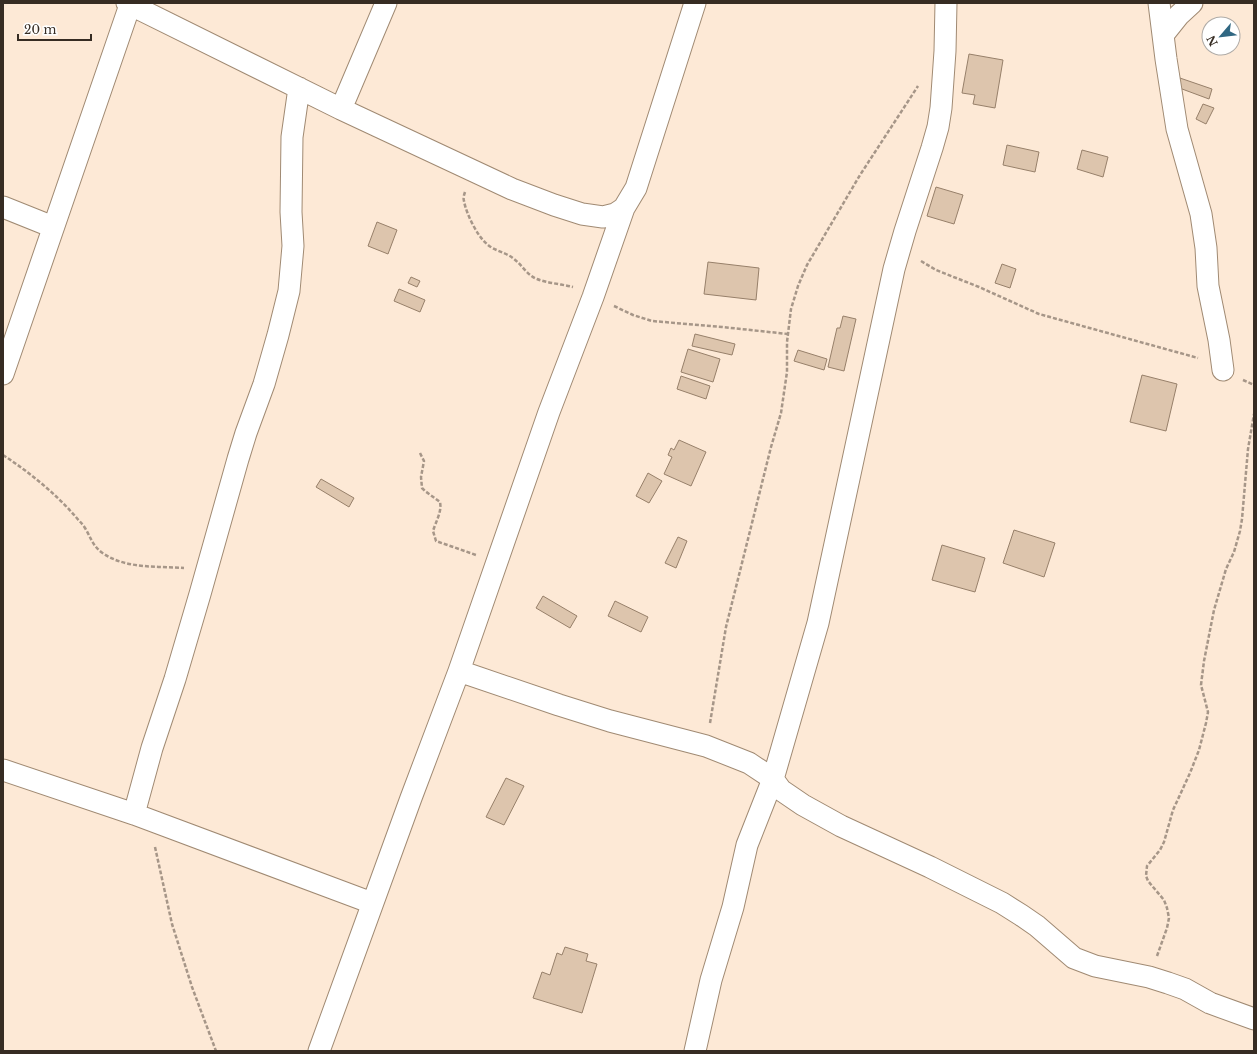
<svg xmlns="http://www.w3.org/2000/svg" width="1257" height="1054" font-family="'Libre Baskerville',serif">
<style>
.building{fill:#ddc5ad;stroke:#97806a}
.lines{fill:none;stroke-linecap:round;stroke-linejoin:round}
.street-casing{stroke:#a08a73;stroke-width:23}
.path{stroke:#a69688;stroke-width:2.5;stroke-dasharray:4 2;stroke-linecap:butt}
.street{stroke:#fff;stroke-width:21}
</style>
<rect width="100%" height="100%" fill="#fde9d6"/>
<path class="building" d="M969 54 1003 60 995 108 973 104 975 95 962 93Z
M1177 77 1212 89 1209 99 1174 86Z
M1203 104 1214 108 1206 124 1196 119Z
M1007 145 1039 152 1035 172 1003 165Z
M1082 150 1108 157 1103 177 1077 169Z
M936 187 963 195 954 224 927 216Z
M377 222 397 230 388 254 368 246Z
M708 262 759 268 756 300 704 294Z
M1002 264 1016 269 1010 288 995 283Z
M411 277 420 281 417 287 408 283Z
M399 289 425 300 420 312 394 301Z
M843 316 856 319 844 371 828 367 837 328H840Z
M695 334 735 344 732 355 692 346Z
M688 349 720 359 713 382 681 372Z
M798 350 827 359 824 370 794 361Z
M1142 375 1177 384 1166 431 1130 422Z
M681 376 710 386 706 399 677 389Z
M679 440 706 452 691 486 664 474 672 457 668 455 671 448 674 450Z
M648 473 662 481 649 503 636 496Z
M321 479 354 498 349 507 316 487Z
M1014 530 1055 543 1044 577 1003 563Z
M678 537 687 541 676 568 665 563Z
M942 545 985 558 975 592 932 580Z
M543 596 577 616 570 628 536 608Z
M615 601 648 617 641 632 608 616Z
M506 778 524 786 504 825 486 817Z
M565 947 588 954 586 961 597 964 582 1013 533 998 542 972 550 975 557 953 562 955Z"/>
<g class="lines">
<g class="street-casing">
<path id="street" d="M127 3 341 109 512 189 554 205 582 214 603 217 615 214 624 208 636 188 695 3
M1159 3 1166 59 1177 129 1201 214 1206 248 1208 286 1219 340 1223 370
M1163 35 1179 15 1192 3
M341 109 386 3
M3 207 53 227
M3 374 130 5
M459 671 559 705 610 721 706 746 749 763 773 779 781 790 803 805 841 826 930 867 1002 903 1021 915 1037 926 1074 958 1095 966 1149 977 1168 983 1185 989 1210 1003 1254 1019
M3 770 134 814 372 903
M134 814 152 748 175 679 200 594 238 459 246 433 264 384 278 335 289 291 293 246 291 212 292 137 299 88
M319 1051 411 798 459 671 549 412 593 297 624 208
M695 1051 711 980 733 907 747 845 773 779 818 623 894 269 905 231 932 148 938 127 941 108 945 51 946 3"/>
</g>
<path class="path" d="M465 192C464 195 463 198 464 201 466 213 477 236 487 244 494 251 506 252 514 259 522 265 527 275 537 279 547 283 561 284 573 287
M921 261 936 270 979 287 1039 314 1198 358
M614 306 633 315 652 321 722 327 788 334
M1243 380 1254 385
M420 453 424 461 421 477 422 488 425 491 440 502C442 512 436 521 433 531L436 541 476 555
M3 455C29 472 55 493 75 516 78 520 82 523 85 528 91 538 93 547 104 554 127 569 157 566 184 568
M710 723 726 627 771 447 781 413 787 372V342L791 309 798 286 807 265 860 175 918 86
M155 847 172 924 192 987 216 1051
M1157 956 1167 928 1169 918 1167 908 1164 900 1148 881 1146 876 1147 866 1160 850 1164 842 1173 810 1190 773 1199 750 1206 723 1208 712 1201 685 1204 661 1214 610 1226 569 1234 552 1240 531 1242 519 1248 449 1254 414"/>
<use href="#street" class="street"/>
</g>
<rect width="1257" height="1054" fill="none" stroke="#362c23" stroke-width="8"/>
<g transform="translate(1221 36) rotate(242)"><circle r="19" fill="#ffffff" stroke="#afaba7"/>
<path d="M0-3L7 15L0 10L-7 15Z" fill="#306782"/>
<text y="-6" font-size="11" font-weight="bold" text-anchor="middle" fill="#362c23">N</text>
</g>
<path d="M18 34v6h73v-6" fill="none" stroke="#362c23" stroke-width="2"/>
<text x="24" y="34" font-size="12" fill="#362c23" stroke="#ffffff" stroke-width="3" paint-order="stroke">20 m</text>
</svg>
